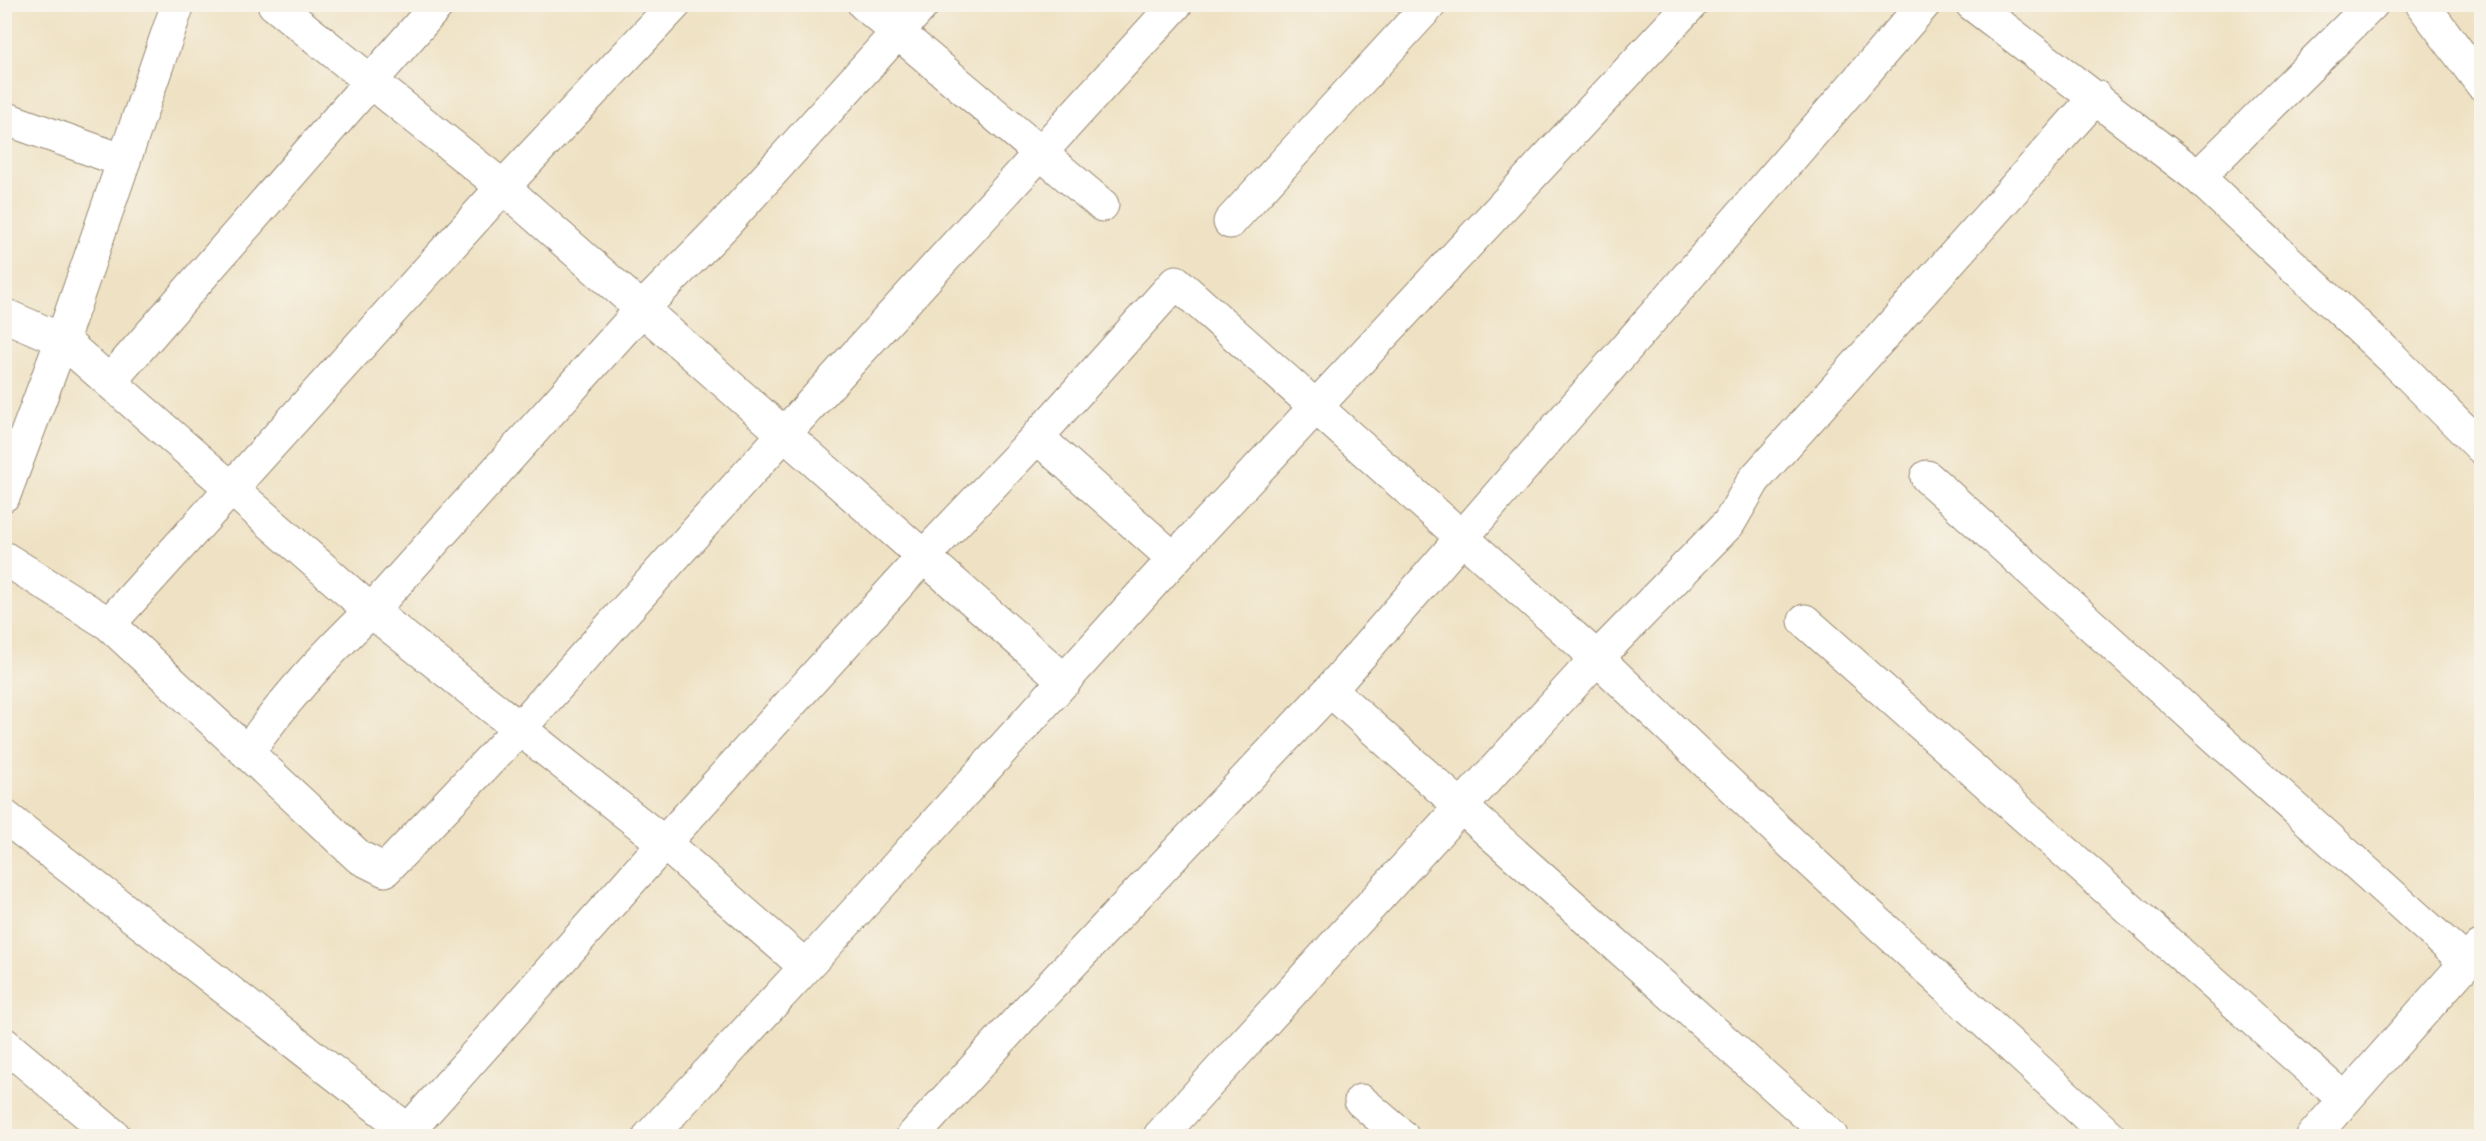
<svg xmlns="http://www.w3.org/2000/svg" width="2486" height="1141" font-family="'Shantell Sans',sans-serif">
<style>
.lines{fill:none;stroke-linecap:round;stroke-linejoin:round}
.minor-casing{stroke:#958671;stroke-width:35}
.minor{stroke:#fff;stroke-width:33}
</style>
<rect width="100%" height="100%" fill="#f7f3e8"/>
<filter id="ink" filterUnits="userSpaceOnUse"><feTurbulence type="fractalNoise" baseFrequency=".0167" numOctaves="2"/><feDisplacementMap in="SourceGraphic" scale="12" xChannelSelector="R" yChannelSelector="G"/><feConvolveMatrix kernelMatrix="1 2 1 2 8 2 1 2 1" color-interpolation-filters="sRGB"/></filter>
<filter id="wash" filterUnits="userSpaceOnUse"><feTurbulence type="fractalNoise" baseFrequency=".008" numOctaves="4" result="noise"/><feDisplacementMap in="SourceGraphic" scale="24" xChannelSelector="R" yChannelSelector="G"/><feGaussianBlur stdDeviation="1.35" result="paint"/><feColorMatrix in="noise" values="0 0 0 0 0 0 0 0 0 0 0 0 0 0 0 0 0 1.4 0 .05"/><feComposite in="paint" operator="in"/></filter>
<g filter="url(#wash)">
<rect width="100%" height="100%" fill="#efe2c4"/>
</g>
<g filter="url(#ink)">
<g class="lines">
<g class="minor-casing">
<path id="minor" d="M274 4 503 187 675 4
M864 4 1102 205
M1972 4 2198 177 2372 4
M2422 4 2482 84
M4 118 124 161
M2198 177 2392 358 2482 448
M1230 222 1430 4
M4 315 62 340 371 611 664 843 806 967
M110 381 438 4
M1037 437 1174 559
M1927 477 2466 962
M4 495 62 340 178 4
M4 558 109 624 359 857 385 870 519 729 784 434 1176 4
M1805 621 2345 1100
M109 624 503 187 1065 681
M1330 690 1831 1136
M248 752C283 700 326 654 371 611L642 309 724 225 923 4
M4 816 415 1136
M4 1044 114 1136
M1361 1101 1402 1136
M408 1131 664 843 923 557 1037 437 1176 282 1597 658 1788 840 2109 1136
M650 1136 806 967 1174 559 1691 4
M913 1136 1026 1012 1330 690 1924 4
M1160 1136 1597 658 1729 523 1754 480 2096 97
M2313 1136 2480 947"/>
</g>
<use href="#minor" class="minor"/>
</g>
</g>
<rect width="2486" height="1141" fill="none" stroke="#f7f3e8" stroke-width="24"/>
</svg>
